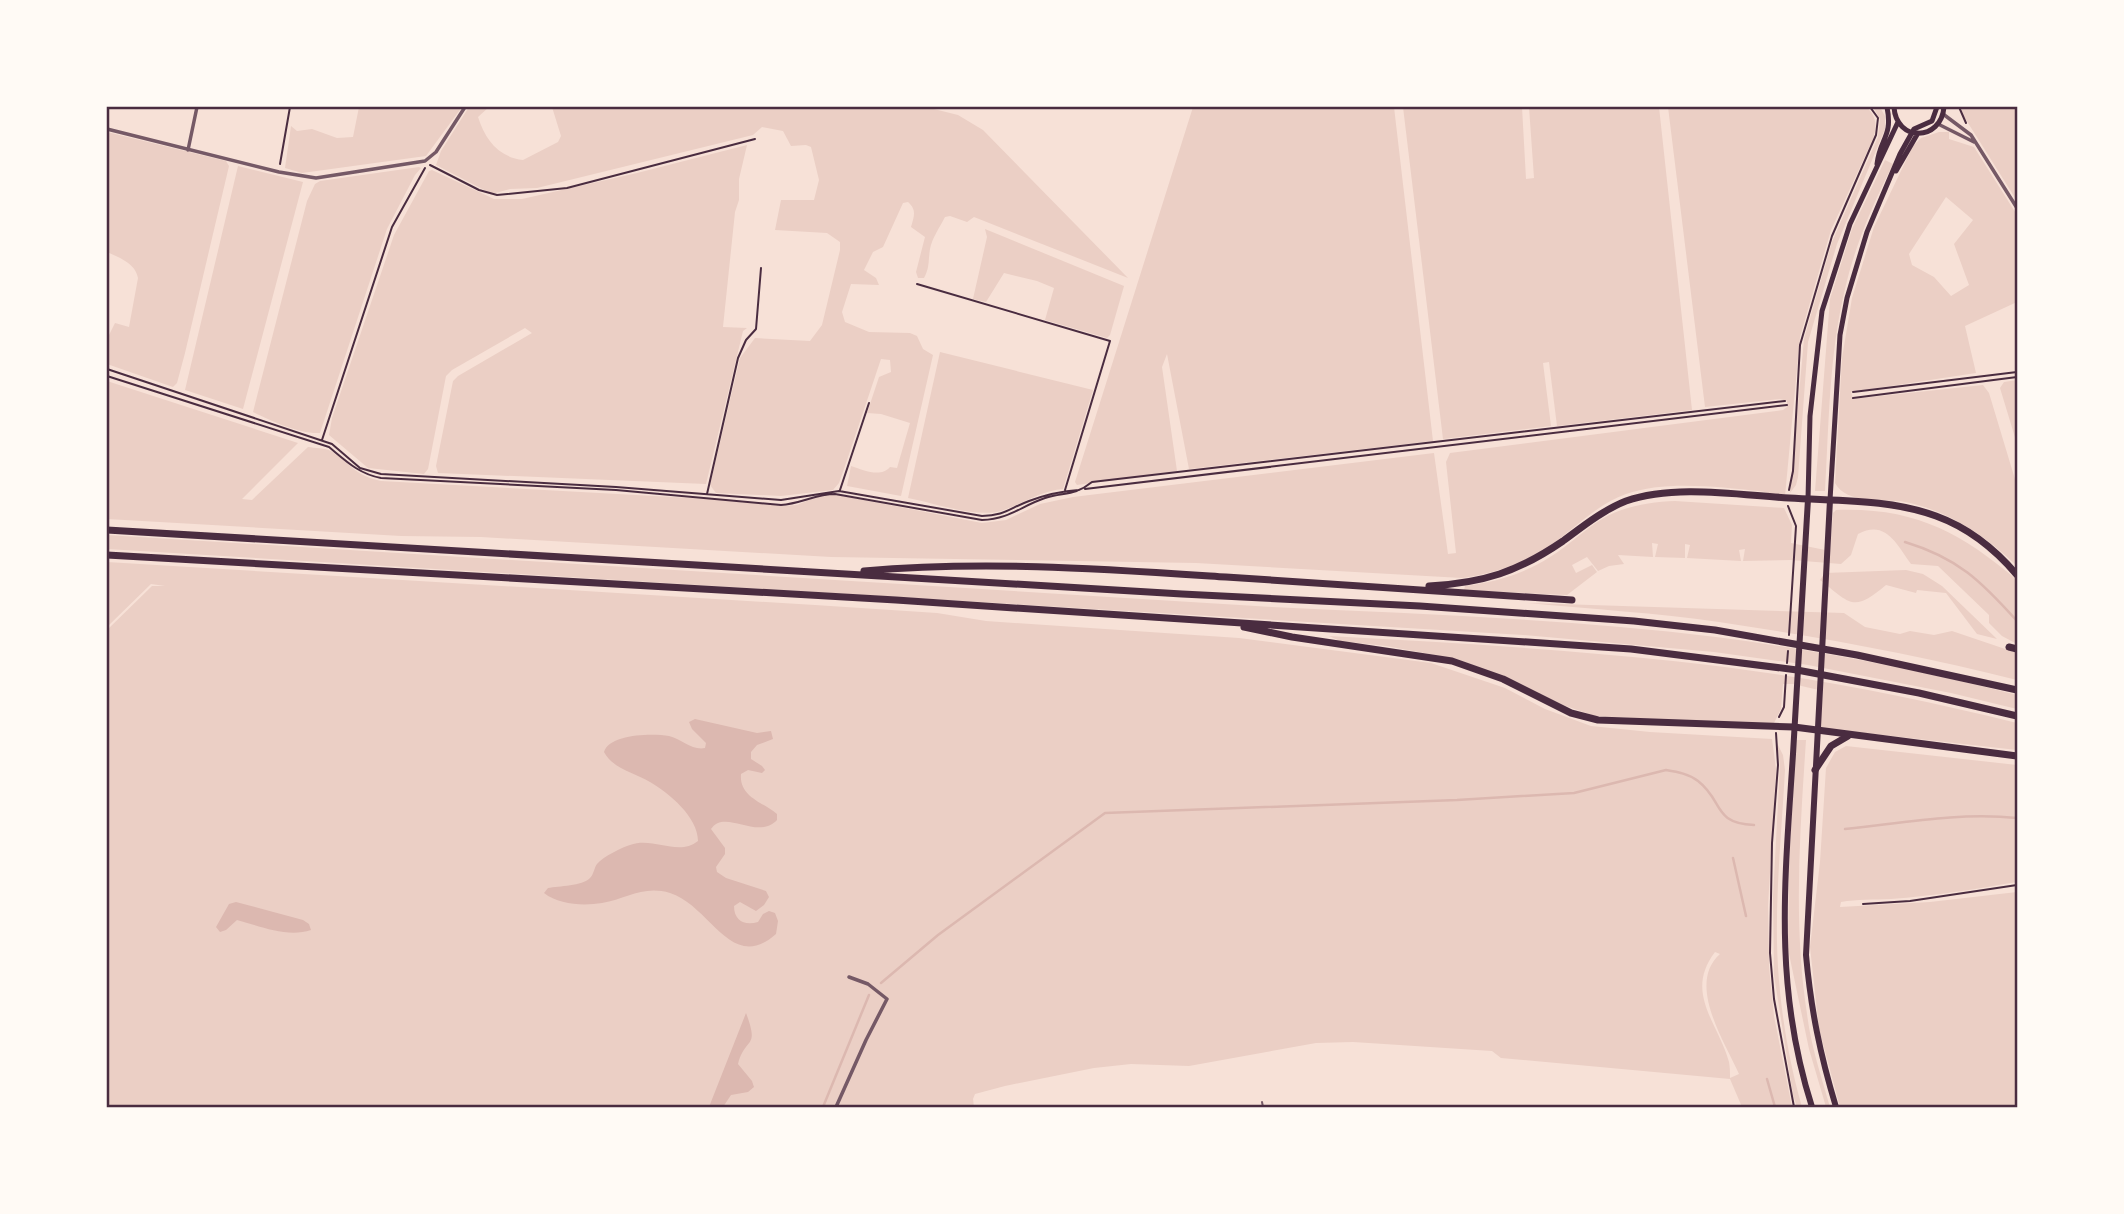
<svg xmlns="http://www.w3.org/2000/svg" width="2124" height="1214" font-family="Manrope,sans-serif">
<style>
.green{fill:#ebcfc5;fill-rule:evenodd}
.water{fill:#dcb8b0}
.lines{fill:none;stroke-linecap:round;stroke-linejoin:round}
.stream{stroke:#dcb8b0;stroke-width:2.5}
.path{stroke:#4a2c40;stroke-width:2}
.service{stroke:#755966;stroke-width:2}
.minor{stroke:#755966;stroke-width:3.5}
.secondary{stroke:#4a2c40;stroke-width:5}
.primary{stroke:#4a2c40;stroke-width:6}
.motorway{stroke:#4a2c40;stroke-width:7}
.neatline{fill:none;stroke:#4a2c40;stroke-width:2.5}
</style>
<rect width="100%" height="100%" fill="#f7e1d7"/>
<path class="green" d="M359 107H462L426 156 302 173 285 168 291 126 297 131 312 129 337 138 353 137Z
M469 107H489L478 117C485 139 498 157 523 160L558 142 561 136 552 107H926L958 115 983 130 1128 278 974 217 967 222 950 216 945 217C940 227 932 238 930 249 928 261 930 267 924 278H918L916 272 925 237 911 227C914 216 917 210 908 202L903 203 883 247 873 252 864 270 876 278 879 285 851 284 842 312 845 322 869 332 910 333 917 336 923 349 933 355 901 496 847 486 851 466C863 470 881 478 890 467L897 468 910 423 881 414 867 413 879 377 891 372 890 360 881 359 845 466 839 483 833 490 781 496 716 493 710 485 740 358 755 338 810 341 822 325 840 250V242L827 233 775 230 781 200H814L819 180 811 147 806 145 791 146 783 131 762 127 753 135 537 188 510 189 492 194 436 165 441 151Z
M1193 107H1394L1433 441 1189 469 1167 354 1162 367 1177 471 1077 485 1075 482Z
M1403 107H1522L1526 179 1534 178 1529 107H1659L1692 410 1557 426 1549 362 1543 363 1551 426 1443 439Z
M1668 107H1866C1877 116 1877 126 1873 139L1831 230 1800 337 1785 496C1776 497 1769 492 1759 491 1719 487 1665 480 1626 494 1592 506 1569 536 1538 553 1514 567 1489 574 1462 578L1196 563 831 557 481 537 401 536 107 519V381L298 443 242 499 252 500 308 447C315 448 325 448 331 451 352 464 353 475 381 481L709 499 784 506 797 505 821 495H838L982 523 1006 520 1040 504 1073 497 1434 453 1448 554 1456 553 1446 462 1450 453 1783 410 1787 407V401L1780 399 1705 407Z
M1873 107 1881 109 1885 116V129L1837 244 1808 342 1798 477 1796 485 1790 493 1804 339 1832 242 1878 137 1880 119Z
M1961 107H2017V201L1963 115Z
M107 132 226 161 229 166 185 353 177 383 173 387 107 364V339L115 323 129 327 138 278C135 263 120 258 107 252Z
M1939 132H1949V139L1974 147 2017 215V302L1965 326 1976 373 1851 392 1853 399 1862 398 1983 385 1989 393 2017 486V566C1985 536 1950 511 1905 502 1883 498 1847 505 1835 483L1842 358 1852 298 1874 227 1913 146 1921 138ZM1946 197 1973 220 1954 244 1969 285 1951 296 1934 277 1912 265 1909 254Z
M747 145 739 179V200L735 212 723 327 747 328 743 331 706 484 438 473 436 466 453 381 458 376 532 333 525 328 452 370 446 376 428 469 424 474 368 468 329 435 332 418 394 235 429 171 432 170 494 199H522L637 173Z
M1885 160 1893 164C1873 204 1855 245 1845 289 1829 355 1829 424 1825 491H1815L1830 299 1852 229Z
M238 166 303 182 243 409 185 390Z
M419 167 421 168 415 175 387 229 320 433C299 434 271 421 253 412L307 201 315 184 320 181Z
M985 229 1124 286 1110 335 1107 338 1045 320 1054 288 1037 281 1004 273 986 302 973 299 987 237Z
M940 352 1093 390 1063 489C1040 491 1022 504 1001 511 976 518 934 503 908 498Z
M2017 380V444L2000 388 2004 382Z
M1675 501 1784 508 1792 525 1791 543 1830 551 1833 513 1836 510C1914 507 1960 532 2017 580V644L2002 636 1989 623V615L1938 566 1911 564C1897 545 1886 519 1858 534L1851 555 1841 564 1791 560 1743 561 1745 549 1739 550 1741 561 1687 558 1690 545 1685 544V558L1655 557 1658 544 1652 543 1653 557 1618 555 1624 564 1609 566 1598 571 1587 557 1572 565 1576 573 1592 565 1597 572 1567 595 1464 590 1465 586C1495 582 1524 574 1550 557 1568 546 1584 530 1602 519 1623 506 1651 502 1675 501Z
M107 535 1272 607C1420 614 1568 619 1716 637 1817 650 1918 670 2017 695V709L1951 693 1808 665 1714 652 1523 635 107 549Z
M107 562 815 605 937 613 986 621 1239 638 1431 663 1505 688 1545 709 1591 726 1650 732 1772 739 1776 769 1768 906 1769 967 1774 1016 1792 1107H1742L1730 1079 1501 1058 1492 1051 1353 1042 1316 1043 1189 1066 1131 1064 1094 1068 1005 1086 975 1094 973 1099 974 1107H107V630L152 586H165L151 584 107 627ZM1715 952 1720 954C1686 984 1725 1042 1739 1074L1730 1078C1730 1073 1730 1067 1729 1062 1718 1022 1684 993 1715 952Z
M1906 570 1923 574 1942 586 1997 639 1977 634 1946 593 1917 590 1916 593 1886 585C1853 613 1851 604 1820 580L1825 573Z
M1528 603 1844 613 1865 627 1900 634 1910 631 1934 635 1952 631 2017 653V680C1919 655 1820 637 1719 622 1656 613 1592 609 1528 603Z
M1329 636C1444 642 1558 649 1673 661 1789 673 1904 695 2017 723V750L1820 728 1823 691 1793 684H1783L1781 709 1773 725 1595 716 1563 705 1504 677 1457 659 1386 646 1340 641Z
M1796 740H1806C1800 831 1793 923 1807 1014 1811 1046 1821 1076 1830 1107H1826L1809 1049 1788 949 1789 864Z
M1777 743 1783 755 1785 770C1782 827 1776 885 1777 942 1778 996 1787 1055 1802 1107H1797L1793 1095 1774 975 1773 897 1780 765Z
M1846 746 2017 765V882C1976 889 1933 896 1891 899 1874 900 1857 899 1841 902L1840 907 1930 902 2017 892V1107H1840L1819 1029 1810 947 1820 862 1826 768 1835 752Z"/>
<path class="water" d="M695 719 757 733 771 731 773 739 757 745 751 752V759L762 766 765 770 762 773 748 770 741 774C739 797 763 802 777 814V820C757 841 725 808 711 829L725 848V854L716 867 717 872 726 878 766 891 769 897 764 905 756 911 740 902 734 906C734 921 745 926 758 922L763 914 769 911 775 913 778 921 776 934C731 974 711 906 670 893 643 885 627 899 602 903 584 906 559 905 544 893L548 888C559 886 582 886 590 878 594 874 594 868 597 864 604 856 621 848 630 845 653 836 678 857 698 841 698 817 669 793 650 782 635 773 613 769 604 752 609 734 652 733 669 736 681 739 693 751 705 748L706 743 692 729 689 722Z
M236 902 303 920 309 924 311 930C287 938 260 926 237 920L226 930 220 932 216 927 229 904Z
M746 1013C760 1050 745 1036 738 1064L752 1081 754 1087 748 1092 731 1095 723 1107H709Z"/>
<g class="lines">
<path class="stream" d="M1905 542C1958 558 1981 581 2017 621
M1845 829C1902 823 1959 812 2017 818
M1733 858 1746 916
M881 983 938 935 1105 813 1457 800 1574 793 1666 770C1678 772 1689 774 1698 781 1724 801 1712 823 1754 825
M1767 1079 1775 1107
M823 1107 869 995"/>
<path class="path" d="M1959 107 1966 123
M280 164 290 107
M430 165 479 190 497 195 567 188 755 139
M917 284 1110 341 1065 490
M107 369 332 444 360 468 381 474 616 487 781 500 839 491 982 516C1004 516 1010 508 1029 501 1045 495 1063 491 1079 490
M107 376 329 447C346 461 359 474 381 478L616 490 781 505C800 504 816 494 835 494L982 520C1010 519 1021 506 1045 498 1064 492 1075 496 1092 482L1785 401
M1853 392 2017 372
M1853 398 2017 377
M322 440 392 227 425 168
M1085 489 1787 405
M840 490 869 403
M1789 490 1793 471 1800 345 1832 236 1876 135 1878 118 1870 107
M707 494 738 358 746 340 756 329 761 268
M1788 506 1796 526 1789 635
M1787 663 1788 651
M1779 717 1784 707 1786 675
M1776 733 1778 765 1772 843 1770 953 1774 999 1794 1107
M1863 904 1910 901 2017 885"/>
<path class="service" d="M1262 1102 1263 1107"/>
<path class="minor" d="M1943 114 1971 135 2017 208
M1938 124 1974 142
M107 129 279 172 316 178 425 161 436 152 465 107
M188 150 197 107
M836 1107 866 1040 887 999 868 984 849 977"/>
<path class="secondary" d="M1894 107C1896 142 1941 142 1944 107
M1877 164C1880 138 1893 137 1887 107
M1896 171 1918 133
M1808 499 1810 416 1822 311 1850 224 1898 122
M1830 500 1840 335 1847 298 1867 232 1900 154 1914 129 1932 121 1937 107"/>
<path class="primary" d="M1808 499C1803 584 1798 669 1793 754 1785 879 1773 985 1812 1107
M1830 500 1806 955C1811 1010 1820 1054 1836 1107"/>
<path class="motorway" d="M107 530 1182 594 1420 606 1634 621 1715 630 1857 655 2017 690
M107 555 896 600 1631 649 1797 670 1919 693 2017 716
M864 571C985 560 1106 569 1226 577 1341 585 1456 593 1572 600
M1429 586C1483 583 1518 572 1563 541 1582 527 1603 510 1626 501 1674 484 1739 495 1789 498 1839 501 1889 499 1936 516 1969 528 1995 549 2017 575
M1244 627 1292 637 1452 661 1503 679 1571 713 1598 720 1794 727 2017 756
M2009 647 2017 649
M1815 770 1831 746 1848 736"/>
</g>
<rect width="2124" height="1214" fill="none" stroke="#fffaf5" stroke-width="217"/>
<rect x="108" y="108" width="1908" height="998" class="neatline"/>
</svg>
